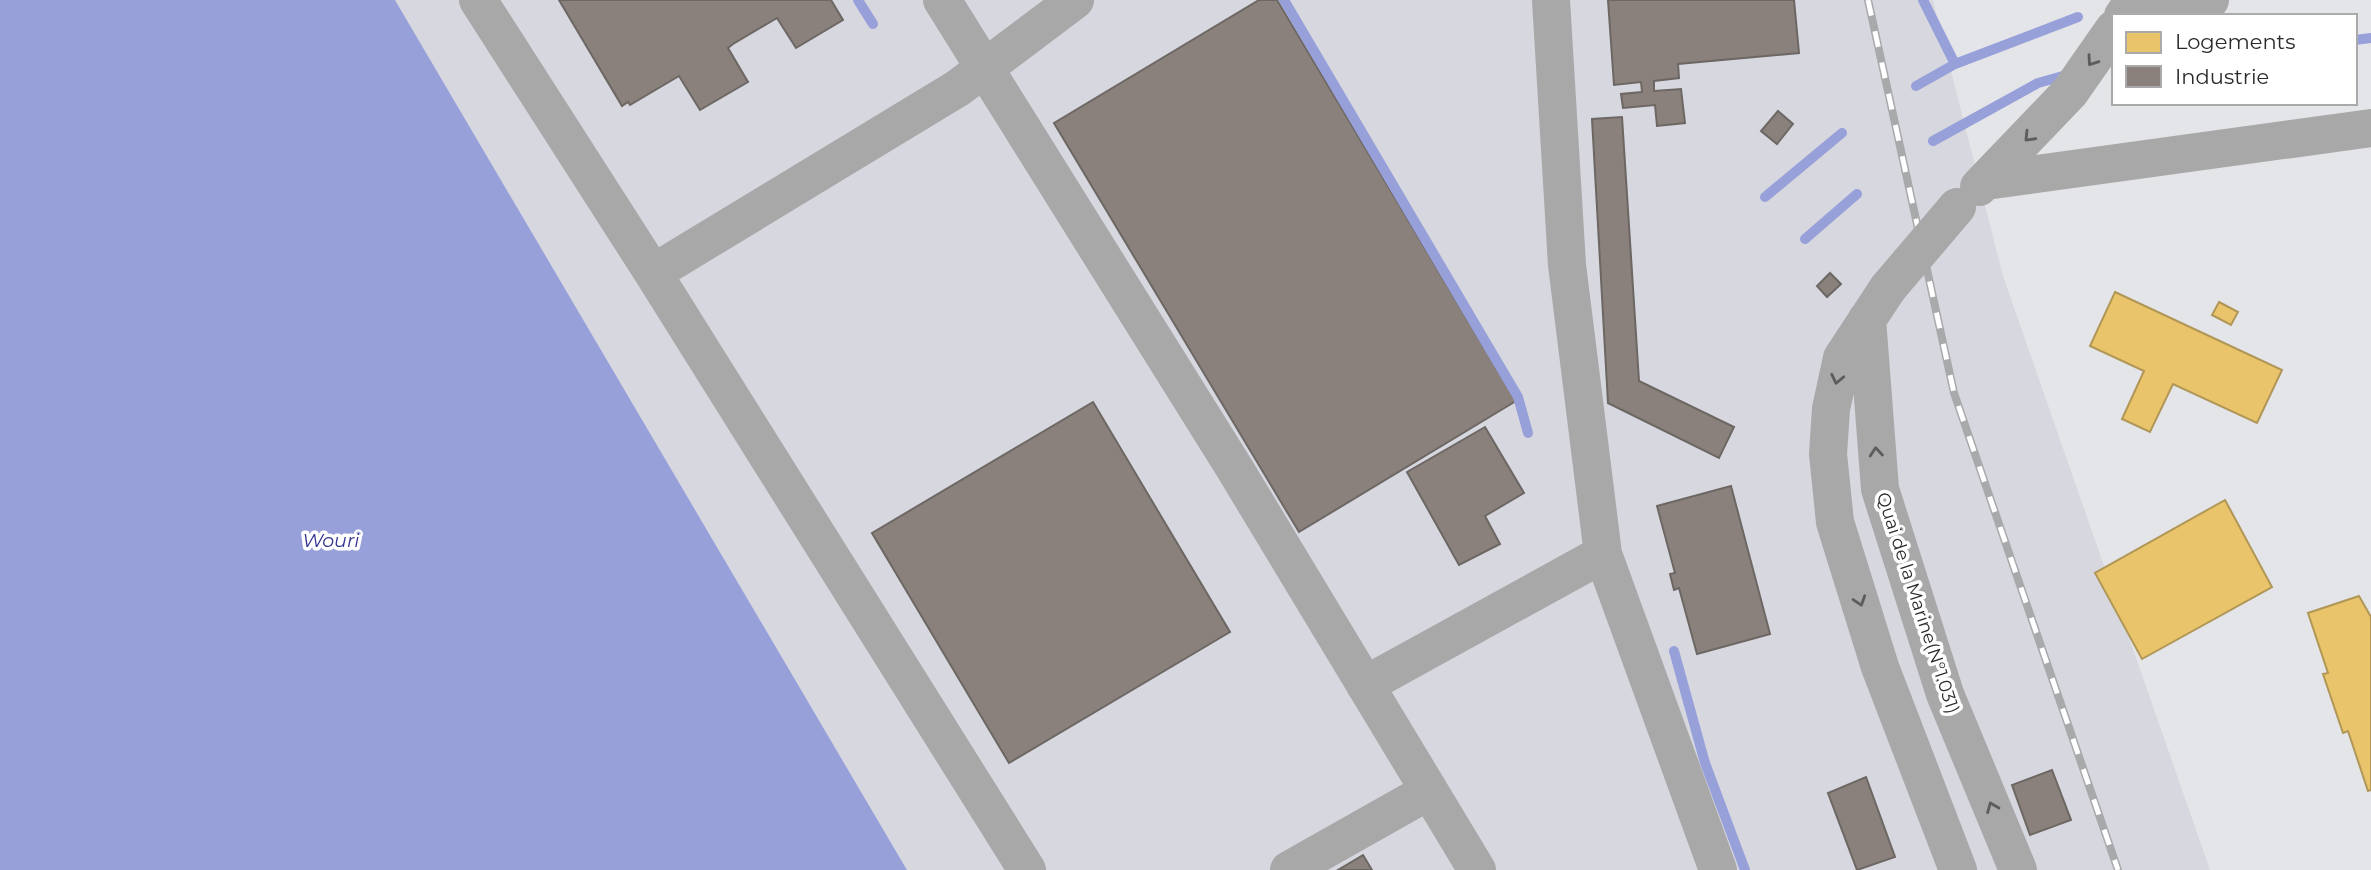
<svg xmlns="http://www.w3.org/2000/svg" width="2371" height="870" font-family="Montserrat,sans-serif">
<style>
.built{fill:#d6d7df}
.water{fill:#98a0d9}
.homes{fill:#e9c46a;stroke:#b09657;stroke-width:2}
.industry{fill:#8a817c;stroke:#6d6764;stroke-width:2}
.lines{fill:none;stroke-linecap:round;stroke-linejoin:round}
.stream{stroke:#98a0d9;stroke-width:10}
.minor{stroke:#a8a8a8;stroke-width:38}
.rail-casing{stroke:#a8a9aa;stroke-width:8}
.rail{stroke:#fff;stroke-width:5;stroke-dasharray:16;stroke-linecap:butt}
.minor-bridge{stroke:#a8a8a8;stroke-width:38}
.oneway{stroke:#5c5c5e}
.labels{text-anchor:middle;stroke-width:7;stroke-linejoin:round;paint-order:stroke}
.street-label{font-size:18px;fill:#2a2a2c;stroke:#fff}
.water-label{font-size:19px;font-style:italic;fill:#353694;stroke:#fff}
</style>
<rect width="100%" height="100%" fill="#e4e5e8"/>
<path class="built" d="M395 0H1933L2003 276 2210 870H907Z"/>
<path class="water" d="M0 0H395L907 870H0Z"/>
<path class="homes" d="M2115 292 2282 370 2257 423 2173 384 2150 432 2122 419 2144 371 2090 346Z
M2219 302 2238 312 2231 325 2212 315Z
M2225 500 2272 587 2142 659 2095 573Z
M2359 596 2371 617V790L2368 791 2348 731 2343 733 2323 674 2328 673 2308 613Z"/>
<path class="industry" d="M559 0H831L843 20 796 48 777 18 733 44 728 48 748 82 700 110 679 76 630 105 628 102 622 106Z
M1259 0H1277L1516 401 1299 532 1054 123Z
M1608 0H1794L1799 53 1678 64 1679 78 1654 81V91L1681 89 1685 123 1657 126 1655 105 1623 108 1621 94 1642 92 1641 82 1614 85Z
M1778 111 1793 124 1777 144 1761 131Z
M1622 117 1639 381 1734 427 1719 458 1608 403 1592 119Z
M1830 273 1841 284 1827 297 1817 286Z
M1093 402 1230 632 1009 763 872 533Z
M1485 427 1524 493 1485 516 1500 544 1459 565 1407 472Z
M1731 486 1770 634 1697 654 1679 588 1674 590 1670 574 1675 573 1657 506Z
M2052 770 2071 820 2030 835 2012 785Z
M1866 777 1895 857 1857 870 1828 793Z
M1363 855 1372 870H1338Z"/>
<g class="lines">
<path class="stream" d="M858 0 873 24
M1284 0 1518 397 1528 433
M1923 0 1955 64
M2355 40 2371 38
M1916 86 1955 64 2078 17
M1933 141 2038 83 2070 74
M1765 197 1842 133
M1805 239 1857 194
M1674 651 1705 763 1745 870"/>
<path class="minor" d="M478 0 653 273 1027 870
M942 0 1235 469 1477 870
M1551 0 1567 265 1603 554 1718 870
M2123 16 2134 0C2157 13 2185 8 2210 0
M1986 181 2371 128
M1979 187 2070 92 2114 29
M653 273 958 88 1075 0
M1888 288 1842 358 1831 409 1828 454 1835 522 1880 667 1958 870
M1867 319 1880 489 1945 694 2018 870
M1365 685 1603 554
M1289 870 1429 791"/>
<g class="rail-casing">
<path id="rail" d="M1868 0 1954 393 2118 870"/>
</g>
<use href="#rail" class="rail"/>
<path class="minor-bridge" d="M1888 288 1957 207"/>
</g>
<defs><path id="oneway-chevron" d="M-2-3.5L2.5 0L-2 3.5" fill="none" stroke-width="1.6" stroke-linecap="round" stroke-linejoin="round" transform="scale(1.75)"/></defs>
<g class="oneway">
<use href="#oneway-chevron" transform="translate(2092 61) rotate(125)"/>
<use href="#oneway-chevron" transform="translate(2029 137) rotate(134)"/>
<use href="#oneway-chevron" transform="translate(1837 379) rotate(102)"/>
<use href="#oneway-chevron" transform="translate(1876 452) rotate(-95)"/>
<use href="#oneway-chevron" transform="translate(1860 601) rotate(72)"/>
<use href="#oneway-chevron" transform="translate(1992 807) rotate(-112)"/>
</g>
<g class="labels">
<g class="street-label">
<text transform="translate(1918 603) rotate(72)" y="6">Quai de la Marine(N°1.031)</text>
</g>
<g class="water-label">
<text x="331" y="547">Wouri</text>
</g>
</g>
<rect x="2112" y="14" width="245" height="91" fill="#ffffff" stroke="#aaaaab" stroke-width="2"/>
<rect x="2126" y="32" width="35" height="21" fill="#e9c46a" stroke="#aaaaab" stroke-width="2"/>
<text x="2175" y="49" font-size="21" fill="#2a2a2c">Logements</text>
<rect x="2126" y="66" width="35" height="21" fill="#8a817c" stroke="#aaaaab" stroke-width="2"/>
<text x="2175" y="84" font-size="21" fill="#2a2a2c">Industrie</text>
</svg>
